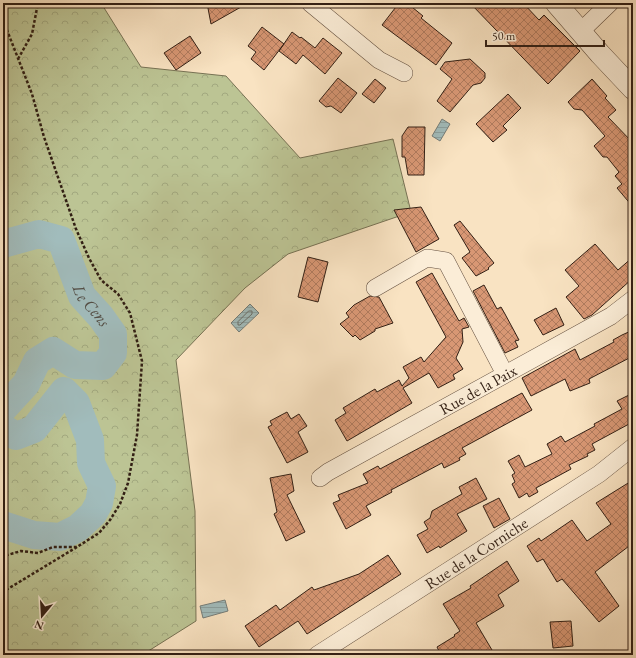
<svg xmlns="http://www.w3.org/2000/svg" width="636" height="658" font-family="'EB Garamond',serif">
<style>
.forest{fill:url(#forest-crowns);stroke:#777254}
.water{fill:url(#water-rules);stroke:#757d79}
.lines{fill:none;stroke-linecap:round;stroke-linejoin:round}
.shore{stroke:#6a6e68;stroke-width:1}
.river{stroke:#a1bcbc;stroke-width:28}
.building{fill:url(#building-cross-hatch);stroke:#321f14}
.minor-casing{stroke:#645040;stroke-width:18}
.tertiary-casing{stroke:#645040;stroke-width:22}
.path{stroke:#321f14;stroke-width:2.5;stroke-dasharray:3 2;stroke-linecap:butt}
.minor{stroke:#fbedd7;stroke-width:17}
.tertiary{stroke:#fbedd7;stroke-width:21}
.labels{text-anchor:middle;stroke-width:3.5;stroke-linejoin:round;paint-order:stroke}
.street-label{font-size:16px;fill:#321f14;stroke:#fbedd7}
.water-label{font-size:17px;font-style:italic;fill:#534e46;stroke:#fbedd7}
</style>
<defs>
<pattern id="forest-crowns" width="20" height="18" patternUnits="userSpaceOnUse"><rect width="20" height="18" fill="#bcc494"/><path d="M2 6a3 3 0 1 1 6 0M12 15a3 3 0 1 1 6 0" fill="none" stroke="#a2a87f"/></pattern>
<pattern id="water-rules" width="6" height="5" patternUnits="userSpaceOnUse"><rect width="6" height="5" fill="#a1bcbc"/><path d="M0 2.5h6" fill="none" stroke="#8ba1a1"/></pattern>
<pattern id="building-cross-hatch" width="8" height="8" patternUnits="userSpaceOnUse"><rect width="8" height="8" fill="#d89774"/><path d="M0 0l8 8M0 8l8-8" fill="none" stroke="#b07b5e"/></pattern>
</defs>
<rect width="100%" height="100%" fill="#f9e3c2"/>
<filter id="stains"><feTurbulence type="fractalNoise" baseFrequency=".005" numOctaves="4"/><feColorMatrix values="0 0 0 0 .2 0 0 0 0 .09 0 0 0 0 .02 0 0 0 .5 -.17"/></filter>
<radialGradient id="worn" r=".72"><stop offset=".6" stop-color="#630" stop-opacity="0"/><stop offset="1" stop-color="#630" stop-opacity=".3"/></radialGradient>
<path class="forest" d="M3 3H101L141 67 226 76 300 158 393 139 411 212 288 254 245 288 176 360 195 511 196 621 142 655H3Z"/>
<path class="water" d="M442 119 450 124 440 141 432 136Z
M250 304 259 313 239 332 231 323Z
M225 600 228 611 203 618 200 606Z"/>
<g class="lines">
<path class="shore" d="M249 311H252V314L240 325H238V322Z"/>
<g class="river">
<path id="s1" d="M3 244 39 234 61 240 82 296 101 317 113 334V353L103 366 75 365 53 351 37 361 26 384 3 409"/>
<path d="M3 428 16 436 34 429 64 391 76 403 90 440 91 463 102 486 99 503 93 514 78 528 60 537 34 535 3 525"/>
</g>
</g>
<path class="building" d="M207 3H248L211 24Z
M399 3H407L423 16 421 18 452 43 436 65 382 25Z
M470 3H523L539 20 544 15 580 51 548 84Z
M262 27 284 44 264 70 251 59 256 52 248 46Z
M292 32 300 38 301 37 315 48 323 38 342 53 325 74 303 55 296 64 279 51Z
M190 36 201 53 176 70 164 53Z
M470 59 485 73V78L481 83 473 85 450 112 437 101 452 79 440 69 445 62Z
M338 78 357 93 341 113 331 106 326 107 319 101Z
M375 79 386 88 374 103 362 94Z
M592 79 607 96 605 98 616 110 608 117 633 143V207L617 188 622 184 615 176 619 172 607 157H603L594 146 605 136 582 110 574 109 568 102Z
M508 94 521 108 503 126 507 130 493 142 476 124Z
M408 127H425L424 175H408L405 157H402V136Z
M421 207 439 239 416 252 394 210Z
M460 221 494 263 488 268 489 269 476 276 462 258 470 252 454 225Z
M595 244 618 270 633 257V278L592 315 584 319 566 297 579 286 565 270Z
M308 257 328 262 318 302 298 297Z
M432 273 459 321 464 318 469 327 462 329 463 342 456 358 463 369 453 375 455 379 438 388 429 373 403 388 412 403 347 441 335 420 346 413 343 408 375 389 377 392 399 380 402 386 409 378 403 367 421 357 424 362 446 337 416 282Z
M484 285 497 309 501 307 505 314 519 340 515 341 518 347 505 353 473 291Z
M370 296 379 297 393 323 375 329V331L360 340 355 335 353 337 340 324 349 317 346 313 354 305Z
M556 308 564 325 543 335 534 320Z
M633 330V356L589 379 590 383 570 391 565 379 531 396 522 378 575 349 580 360 614 342 613 340 622 335Z
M522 393 532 410 462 448 466 454 459 458 460 460 444 468 442 463 391 490 392 492 366 506 371 515 346 529 333 503 340 500 338 495 368 483 363 474 378 466 380 469Z
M633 393V431L629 424 592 444 595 450 587 454 588 456 569 465 571 469 536 488 538 492 529 497 527 493 519 498 512 484 515 482 512 475 515 473 508 461 519 455 525 467 552 454 547 444 561 436 565 442 595 426 594 424 622 409 617 401Z
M287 412 291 419 299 414 307 426 298 432 308 452 287 463 268 427 272 425 270 421Z
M291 474 294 491 287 495 305 532 286 541 274 514 277 512 270 478Z
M476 478 487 499 457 514 467 531 440 548 439 546 427 553 417 535 428 529 424 522 430 518 432 511 462 494 459 487Z
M633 480V543L595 572 619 606 599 622 562 579 557 582 543 559 537 562 527 546 539 538 541 541 572 520 587 541 611 524 596 503Z
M499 498 510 519 494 528 483 506Z
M388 555 401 574 307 634 298 621 259 647 245 626 276 605 280 610 312 587 314 590 359 574Z
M507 561 519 581 498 595 504 606 476 623 492 650 486 655H441L437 647 455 636 454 635 460 631 443 604 471 588 470 586Z
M571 621 573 646 553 648 550 622Z"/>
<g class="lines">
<g class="minor-casing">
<g id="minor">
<path d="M310 3 379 60 404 73"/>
<path d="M581 31 610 3"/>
<path d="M375 288 427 258 446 261 505 374"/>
<path id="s2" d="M320 478 328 472 611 316 633 299"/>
<path id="s3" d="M317 655 599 474 633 447"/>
</g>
</g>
<g class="tertiary-casing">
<path id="tertiary" d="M556 3 600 54 633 89"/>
</g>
<path class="path" d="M3 20 32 94 44 137 76 229 89 258 101 280 118 294 130 313 142 361 137 435 128 483 120 504 110 520 99 533 77 547H53L38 553 21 551 4 556 3 561
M18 59 32 34 38 3
M3 586 6 590 3 592
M6 590 77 547"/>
<use href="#minor" class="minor"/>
<use href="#tertiary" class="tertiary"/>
</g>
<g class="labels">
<g class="street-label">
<text dy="6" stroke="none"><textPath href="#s2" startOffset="181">Rue de la Paix</textPath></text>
<text dy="6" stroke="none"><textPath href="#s3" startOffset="189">Rue de la Corniche</textPath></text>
</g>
<g class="water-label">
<text dy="6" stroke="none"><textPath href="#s1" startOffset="133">Le Cens</textPath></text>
</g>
</g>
<rect width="636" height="658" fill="none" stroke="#f9e3c2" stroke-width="16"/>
<rect x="4" y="4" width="628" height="650" fill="none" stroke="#321f14" stroke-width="2"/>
<rect x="8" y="8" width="620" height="642" fill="none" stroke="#321f14"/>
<g transform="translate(42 616) rotate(198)" stroke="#fbedd7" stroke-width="3" paint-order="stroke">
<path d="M0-3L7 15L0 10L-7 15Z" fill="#321f14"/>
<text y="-6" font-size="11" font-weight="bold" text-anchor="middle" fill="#321f14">N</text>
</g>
<path d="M486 40v6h118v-6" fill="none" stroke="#321f14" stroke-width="2"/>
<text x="492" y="40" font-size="12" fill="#321f14" stroke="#fbedd7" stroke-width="3" paint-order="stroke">50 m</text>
<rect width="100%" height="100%" filter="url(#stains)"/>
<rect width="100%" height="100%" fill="url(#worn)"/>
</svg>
